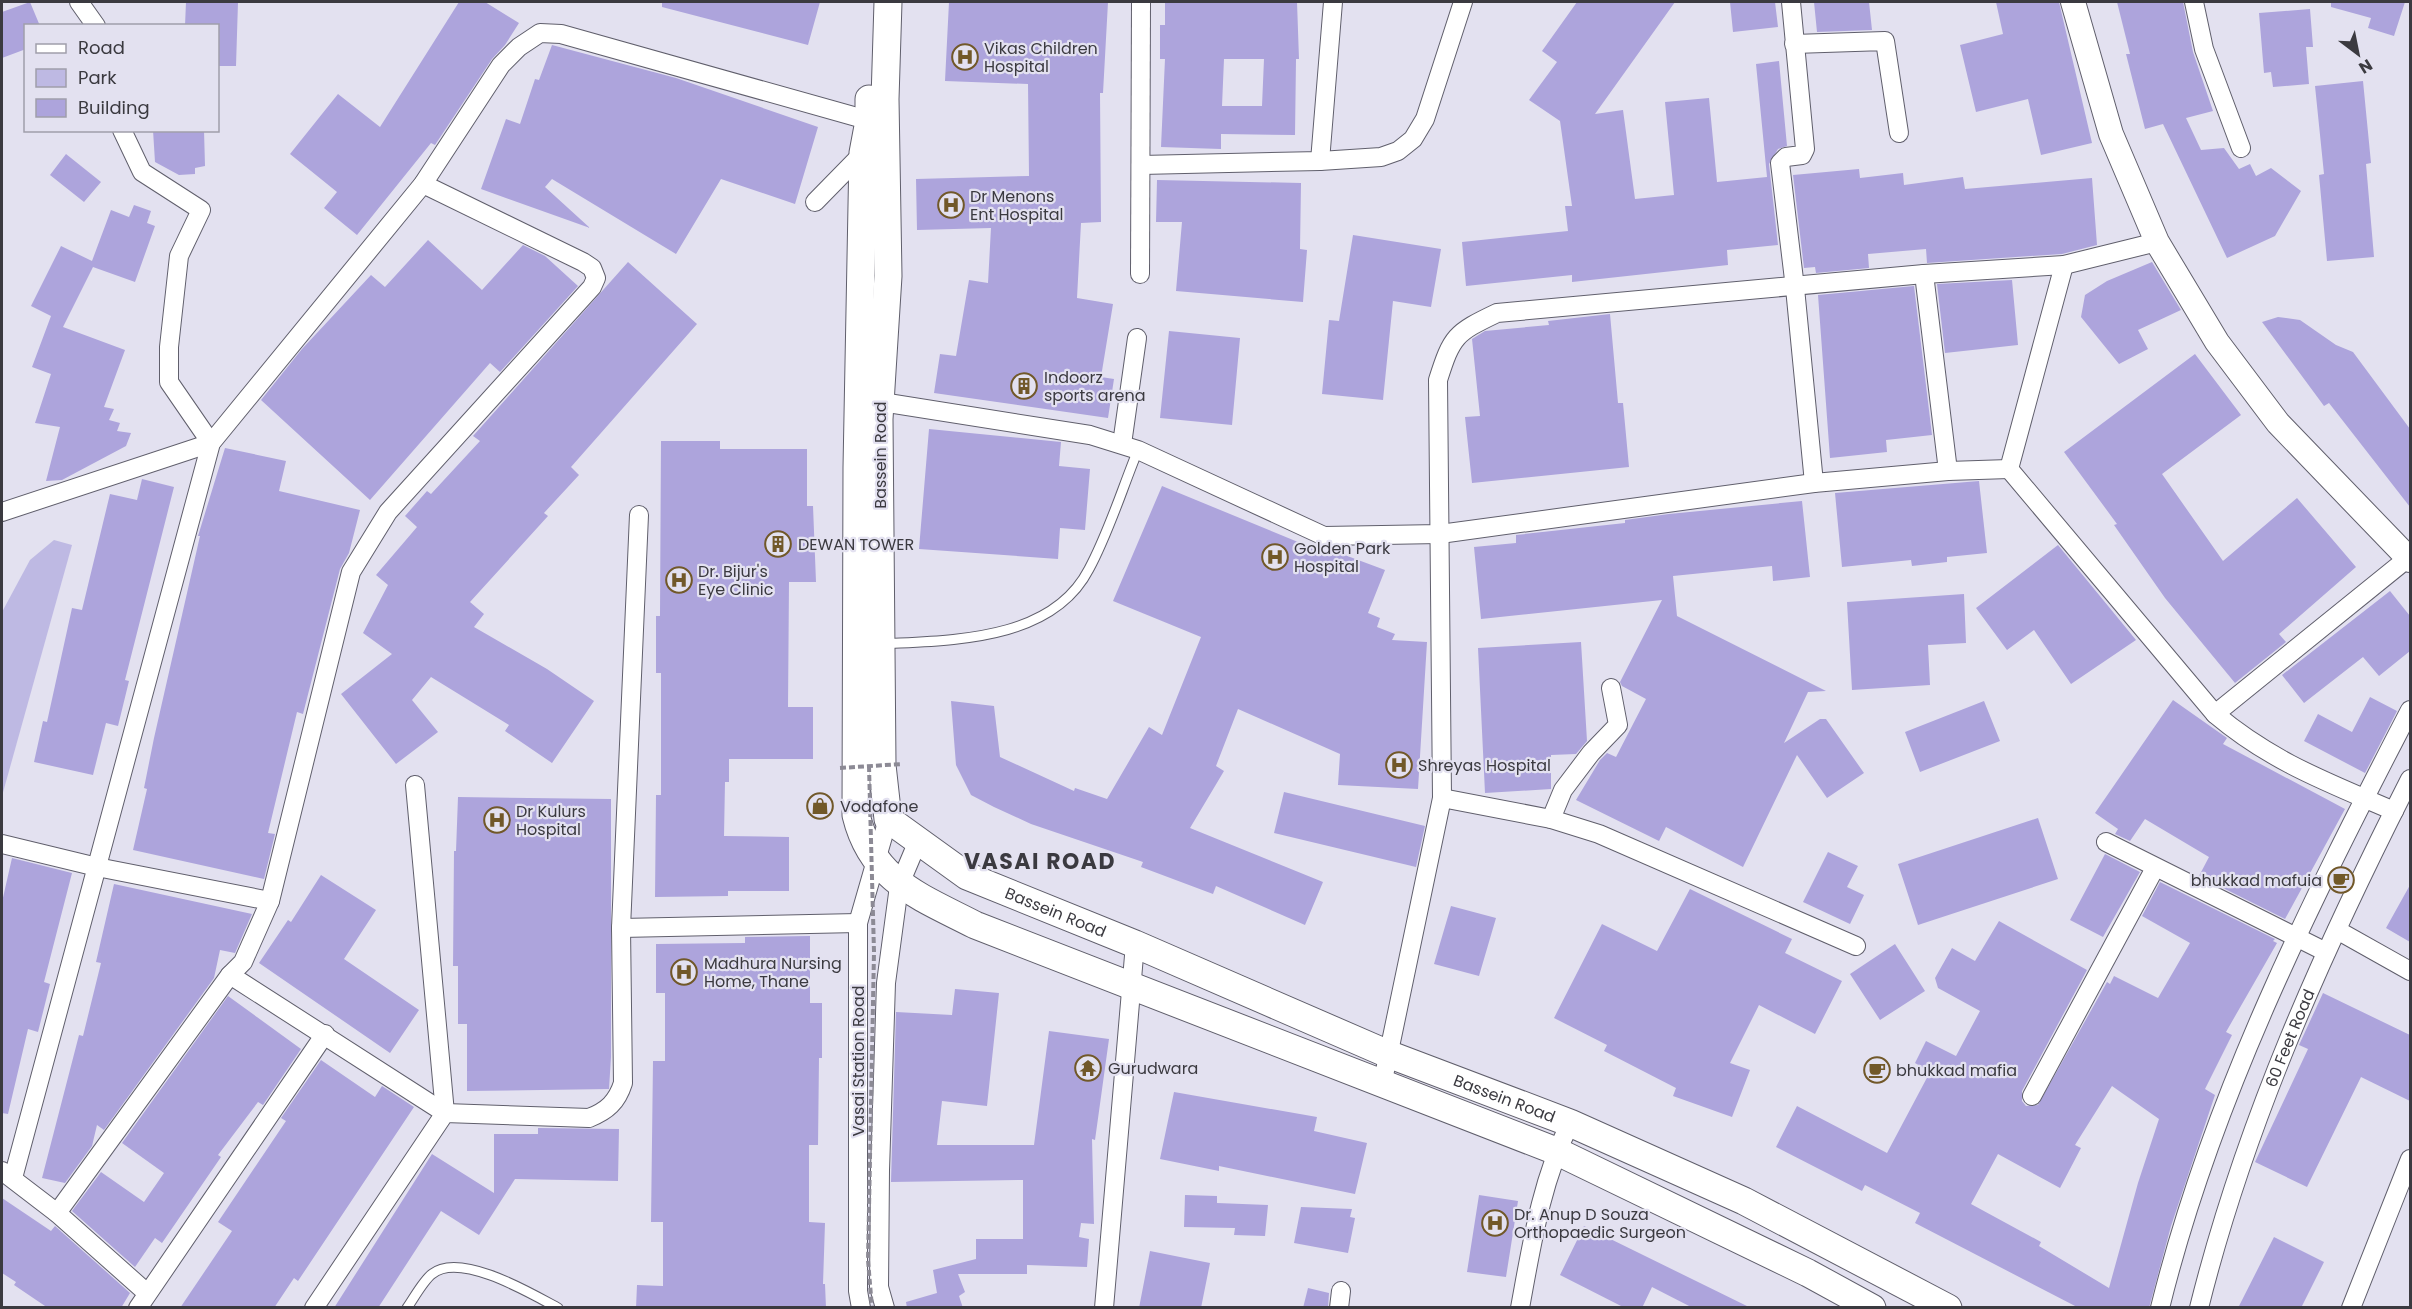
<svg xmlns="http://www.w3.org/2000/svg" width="2412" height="1309" font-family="Poppins,sans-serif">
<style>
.green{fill:#beb9e3}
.building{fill:#ada4dc;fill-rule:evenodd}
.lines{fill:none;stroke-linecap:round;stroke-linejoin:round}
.lane-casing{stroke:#605f6c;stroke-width:11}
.street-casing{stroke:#605f6c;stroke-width:20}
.secondary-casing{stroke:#605f6c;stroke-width:26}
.primary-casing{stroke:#605f6c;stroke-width:29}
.lane{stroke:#fff;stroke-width:9}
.street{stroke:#fff;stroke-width:18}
.secondary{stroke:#fff;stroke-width:24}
.primary{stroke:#fff;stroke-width:27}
.path-bridge{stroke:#8c8a95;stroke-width:4;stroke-dasharray:6 3;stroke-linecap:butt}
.labels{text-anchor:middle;stroke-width:4.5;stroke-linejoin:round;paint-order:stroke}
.poi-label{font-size:16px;fill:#3b3a40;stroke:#e3e1f0;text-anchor:start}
.street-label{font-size:16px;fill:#3b3a40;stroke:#e3e1f0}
.district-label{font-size:22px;font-weight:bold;letter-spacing:1.5px;fill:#3b3a40;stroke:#e3e1f0}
</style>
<rect width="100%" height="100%" fill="#e3e1f0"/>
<path class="green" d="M54 540 72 545 2 796V612L30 560Z"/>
<path class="building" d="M30 2 40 26H26V49L2 58V12Z
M186 2H238L236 66H218V26H185Z
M459 2H485L519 23 505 45 492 59 435 145 431 143 357 235 324 208 337 192 290 154 338 94 380 127Z
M662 2H820L808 45 662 7Z
M949 2H1108L1103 93H1100L1101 222 1081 223 1077 298 1113 304 1101 377 1114 379 1108 418 934 393 940 354 956 356 969 280 988 283 991 228 917 230 916 179 1029 176 1028 84 945 81Z
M1165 2H1297L1299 59H1296L1295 135 1221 134V149L1161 147 1165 59H1160V25H1165ZM1224 59H1264L1262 106H1222Z
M1577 2H1675L1595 114 1623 110 1635 199 1674 195 1665 102 1709 98 1717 182 1767 177 1756 64 1779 61 1787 146 1778 149 1769 164 1778 245 1727 250 1728 265 1572 282V275L1466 286 1462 242 1568 231 1565 206H1572L1560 121 1529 100 1557 62 1542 51Z
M1730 2H1775L1778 27 1733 32Z
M1814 2H1869L1872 30 1817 32Z
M1996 2H2059L2092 143 2041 155 2028 99 1976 112 1960 45 2003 34Z
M2117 2H2183L2193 52 2213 111 2186 118 2201 150 2224 148 2239 169 2250 164 2256 176 2271 168 2301 191 2275 236 2227 258 2163 124 2145 129 2126 54H2130Z
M2331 2H2405L2394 36 2368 28 2371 18 2331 7Z
M2310 9 2313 47H2306L2309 84 2273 87 2271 72 2264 73 2259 13Z
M552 45 676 78 818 127 795 204 721 179 676 254 552 179 545 187 590 228 481 189 506 119 520 124 535 79 539 80Z
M2363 81 2371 163 2366 164 2374 257 2327 261 2319 175 2324 174 2315 86Z
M153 130H204L205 166 195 168V174L179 175 155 162Z
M66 154 101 182 84 202 50 175Z
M1859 169 1860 178 1903 173 1904 185 1963 177 1965 189 2092 178 2097 245 2062 254 1927 263 1926 249 1868 254 1869 268 1816 273 1815 267 1804 268 1793 175Z
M1157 180 1301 183 1300 249 1307 250 1303 302 1176 291 1182 222H1156Z
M134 205 151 211 147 223 155 226 135 282 93 267 63 327 125 350 104 407 114 409 109 420 120 423 117 431 131 433 126 446 62 480 46 481 60 427 35 423 51 374 32 367 51 316 31 306 61 246 92 261 111 210 129 217Z
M1353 235 1441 249 1431 307 1393 301 1383 400 1322 394 1329 320 1339 321Z
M428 240 482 290 523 245 545 256 578 286 500 372 490 363 370 500 261 400 302 349 371 275 385 287Z
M628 262 697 324 571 467 579 475 544 513 548 516 470 602 484 614 474 627 547 669 594 701 552 763 505 731 509 725 431 677 412 700 438 732 396 764 341 694 392 654 363 633 388 585 376 575 417 527 405 516 427 491 431 494 480 441 473 436Z
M2152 262 2181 310 2138 330 2148 349 2119 364 2081 317 2085 295 2107 281Z
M2012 280 2018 345 1945 353 1937 284Z
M1914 286 1932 435 1886 440 1887 452 1830 458 1818 295Z
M1610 314 1618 403H1623L1629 467 1472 483 1465 417 1480 416 1472 339 1485 331 1549 325 1548 321Z
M2278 317 2300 320 2336 345 2353 352 2410 429V507L2329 403 2324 406 2262 322Z
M1169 331 1240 338 1232 425 1160 418Z
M2195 354 2241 415 2162 474 2223 561 2297 498 2356 567 2279 634 2286 642 2235 683 2165 598 2114 525 2117 524 2064 452Z
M929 429 1061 442 1059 466 1090 469 1085 530 1060 528 1058 559 919 549Z
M661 441H720V449H807V506H813L816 582H789L788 707H813V759H729V782H725L724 836 789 837V891H728V896L655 897 656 795H661V673H656V616H660Z
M225 448 286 461 279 491 360 510 349 553 340 569 303 714 297 712 268 833 275 834 264 879 133 850 147 789 144 788 154 738 200 536H198Z
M142 479 174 487 125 680 129 681 118 726 106 723 93 775 34 762 43 721 47 722 72 608 82 610 110 494 137 500Z
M1979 481 1987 553 1947 557V562L1912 566 1911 560 1842 567 1835 493Z
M1162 486 1332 556 1334 551 1385 570 1368 613 1380 618 1377 627 1395 634 1392 640 1427 642 1418 789 1338 785 1340 754 1238 709 1216 766 1224 771 1190 828 1323 882 1305 925 1216 886 1213 894 1141 867 1143 862 1031 824 994 807 971 795 956 765 951 701 994 706 1000 757 1074 791 1075 788 1107 799 1149 727 1162 735 1201 637 1113 601Z
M1802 501 1810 577 1773 581 1772 566 1673 576 1677 616 1826 691 1808 692 1784 743 1820 719H1826L1864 773 1827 798 1797 755 1743 867 1666 827 1659 841 1576 800 1600 760 1607 753 1616 757 1646 699 1622 686 1620 682 1662 600 1481 619 1474 547 1516 543V535L1625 523V520L1669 514Z
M2058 545 2136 640 2071 684 2034 630 2007 650 1976 608Z
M2390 591 2410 616V651L2379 676 2363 657 2304 703 2282 675Z
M1964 594 1966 643 1928 645 1930 685 1852 690 1847 602Z
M1581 642 1587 741 1576 754 1551 755V789L1485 793 1478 648Z
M2370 697 2397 711 2365 773 2304 741 2318 714 2352 732Z
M2173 700 2227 738 2223 744 2345 809 2285 919 2199 876 2209 857 2145 819 2130 841 2115 834 2118 829 2095 813Z
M1984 701 2000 741 1920 772 1905 732Z
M1284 792 1425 826 1416 867 1274 833Z
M458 797 611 799V1057L609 1089 467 1091V1024H458V966H453L454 851H456Z
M2038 818 2058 879 1918 925 1898 864Z
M1828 852 1858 866 1847 887 1864 895 1850 924 1803 902Z
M2105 854 2140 872 2103 937 2070 920Z
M12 858 72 873 44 982 50 984 38 1032 28 1029 8 1114 2 1113V902Z
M321 875 376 910 344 959 419 1010 390 1053 259 963 288 920 291 922Z
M2160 882 2275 939 2273 941 2277 943 2226 1032 2232 1035 2205 1089 2215 1095 2171 1226 2149 1308H2079L1915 1223 1920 1213 1865 1185 1862 1191 1776 1147 1797 1106 1887 1153 1930 1072 1915 1063 1926 1041 1956 1056 1980 1011 1938 988 1935 978 1952 948 1975 961 1999 921 2087 970 2022 1091V1101L2026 1106 2038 1105 2107 982 2110 984 2114 976 2158 998 2190 943 2142 916ZM2112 1086 2159 1119 2138 1183 2109 1288 2039 1246 2041 1242 1971 1204 1998 1154 2060 1188 2081 1148 2075 1145Z
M114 884 252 914 235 953 220 950 214 978 104 1130 97 1125 92 1146 65 1183 42 1178 79 1035 83 1036 101 963 96 962Z
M2410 885V942L2386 928Z
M1690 889 1792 939 1785 953 1842 981 1815 1034 1759 1005 1730 1063 1750 1070 1732 1117 1673 1096 1676 1088 1604 1051 1607 1045 1554 1018 1602 924 1657 951Z
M1451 906 1496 918 1479 976 1434 964Z
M810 936V1003H822V1058H819L818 1145H809V1222L825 1223 823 1284H825L826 1308H636L637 1285 663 1286V1222H651L653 1061H665V993H656V944L745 943V937Z
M1895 944 1925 991 1880 1020 1850 974Z
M955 989 999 993 987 1106 942 1101 937 1145H1034L1049 1031 1109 1039 1095 1140 1092 1139 1094 1224 1081 1223 1079 1237 1089 1239 1087 1267 1027 1265V1274H958L965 1292 959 1296 963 1308H907L906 1302 937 1293 933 1270 976 1259V1239H1023V1180L891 1182 896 1012 952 1015Z
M2323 993 2410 1035V1101L2361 1077 2307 1187 2255 1162 2308 1049 2299 1045Z
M228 996 301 1049 263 1105 258 1102 218 1155 221 1157 162 1243 155 1238 135 1267 72 1211 101 1172 144 1202 164 1173 122 1143Z
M321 1060 375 1097 382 1086 414 1107 298 1281 294 1278 274 1308H180L232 1231 218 1222 286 1121 281 1118Z
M1174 1092 1317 1117 1314 1131 1367 1143 1355 1194 1219 1166V1171L1160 1159Z
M538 1128 619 1129 618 1181 515 1179 479 1235 441 1211 378 1308H334L432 1154 494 1193V1134H538Z
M1185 1195 1217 1196V1203L1268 1205 1265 1236 1234 1235 1235 1228 1184 1227Z
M1479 1195 1518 1201 1506 1277 1467 1272Z
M2 1198 51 1231 55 1226 130 1293 121 1308H48L14 1285 16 1282 2 1273Z
M1301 1207 1352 1209 1350 1217 1355 1218 1348 1253 1294 1243Z
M1584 1226 1751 1308H1693L1652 1287 1642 1308H1625L1560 1275Z
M2274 1237 2324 1262 2301 1308H2238Z
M1150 1251 1210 1263 1201 1308H1139Z
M1308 1288 1329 1293 1328 1308H1303Z"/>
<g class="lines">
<g class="lane-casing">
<path id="lane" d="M883 644C953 640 1052 641 1089 569 1109 532 1122 489 1138 450
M407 1308C414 1298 423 1281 432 1274 460 1251 532 1294 558 1308"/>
</g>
<g class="street-casing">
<g id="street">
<path d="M79 2 96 26"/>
<path d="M1791 2 1805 149 1802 155 1786 157 1780 163 1795 288 1814 483"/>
<path d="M2194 2 2204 49 2241 148"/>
<path d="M1794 44 1885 41 1899 133"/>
<path d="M1320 161 1333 2"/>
<path d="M1141 165 1320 161 1381 157 1398 151 1413 139 1425 119 1463 2"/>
<path d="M815 202 863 153"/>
<path d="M1140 274 1141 2"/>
<path d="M1924 274 1948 471"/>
<path d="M869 400 1090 435 1138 450 1324 536 1440 534 1814 483 1948 471 2009 469 2064 265"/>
<path d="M1122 444 1137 338"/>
<path d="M2009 469 2215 714 2408 558"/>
<path d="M2 512 211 443 169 382V347L179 256 201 210 142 172 122 130"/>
<path d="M2215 714C2272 762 2327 782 2394 811"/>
<path d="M415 785 445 1113"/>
<path d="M1442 798 1551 819 1599 834 1856 946"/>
<path d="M1551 819 1563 790 1591 753 1618 725 1611 688"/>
<path d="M2106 842 2326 952"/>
<path d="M2 844 97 867 270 901"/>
<path d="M621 928 858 923"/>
<path d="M2337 930 2410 971"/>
<path d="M230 975 445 1113"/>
<path d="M1382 1085 1442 798 1438 380C1452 336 1455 333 1497 313L1924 274 2064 265 2157 242"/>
<path d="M2032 1096 2155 868"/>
<path d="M2 1171 57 1213 147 1293"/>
<path d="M13 1178 211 443 423 184 501 65 519 47 540 33 561 34 878 123"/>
<path d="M57 1213 230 975 243 962 270 901 351 572 388 512 592 287 596 278 592 268 583 262 423 184"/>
<path d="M138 1308 325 1034"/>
<path d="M314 1308 445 1113 589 1118C607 1111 617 1102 623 1083L621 928 639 515"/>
<path d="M861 1308 858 1291V923L888 819"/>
<path d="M885 1308 879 1287 880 1170 886 983 899 886 918 841"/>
<path d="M1104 1308 1135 944"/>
<path d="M1339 1308 1341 1291"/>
<path d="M1520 1308C1532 1243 1541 1182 1570 1123"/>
<path d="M2160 1308C2212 1097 2311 901 2410 710"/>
<path id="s1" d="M2199 1308C2245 1123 2324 948 2410 779"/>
<path d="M2351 1308 2410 1159"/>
</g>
</g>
<g class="secondary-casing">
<path id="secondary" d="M2073 2 2111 134 2157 242 2217 342 2278 423 2410 560"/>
</g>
<g class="primary-casing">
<g id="primary">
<path id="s2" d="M888 2 885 99 888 276 879 419 882 765 888 819 967 876 1135 944 1388 1054 1570 1123 1744 1201 1948 1308"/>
<path d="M869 99V121L863 153 857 468 856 815C872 881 921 897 975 925L1556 1151 1808 1273 1872 1308"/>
</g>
</g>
<use href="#lane" class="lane"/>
<use href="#street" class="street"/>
<use href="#secondary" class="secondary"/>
<use href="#primary" class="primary"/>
<path class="path-bridge" d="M869 766 874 952 868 1260 872 1308
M840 768 902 764"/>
</g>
<defs>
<g id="hospital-ring" transform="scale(1.35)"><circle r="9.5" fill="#e3e1f0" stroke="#715829" stroke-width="1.5"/><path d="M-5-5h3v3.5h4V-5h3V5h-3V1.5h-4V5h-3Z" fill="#715829"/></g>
<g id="building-ring" transform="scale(1.35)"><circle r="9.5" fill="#e3e1f0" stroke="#715829" stroke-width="1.5"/><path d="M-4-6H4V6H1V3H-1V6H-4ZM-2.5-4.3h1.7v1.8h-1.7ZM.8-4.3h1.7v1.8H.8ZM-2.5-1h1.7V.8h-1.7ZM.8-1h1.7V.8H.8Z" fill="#715829"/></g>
<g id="shop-ring" transform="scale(1.35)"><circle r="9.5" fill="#e3e1f0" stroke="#715829" stroke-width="1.5"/><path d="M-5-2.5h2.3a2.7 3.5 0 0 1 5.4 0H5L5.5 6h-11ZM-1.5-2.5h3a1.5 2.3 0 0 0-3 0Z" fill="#715829"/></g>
<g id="cafe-ring" transform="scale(1.35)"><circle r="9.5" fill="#e3e1f0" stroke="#715829" stroke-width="1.5"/><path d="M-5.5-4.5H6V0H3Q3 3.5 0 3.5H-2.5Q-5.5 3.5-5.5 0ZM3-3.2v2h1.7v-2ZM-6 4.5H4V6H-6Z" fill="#715829"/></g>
<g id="temple-ring" transform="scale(1.35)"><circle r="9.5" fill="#e3e1f0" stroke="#715829" stroke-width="1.5"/><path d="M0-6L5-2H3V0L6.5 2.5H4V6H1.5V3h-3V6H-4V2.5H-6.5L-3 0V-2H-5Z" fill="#715829"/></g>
</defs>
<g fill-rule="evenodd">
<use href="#hospital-ring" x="965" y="57"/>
<use href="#hospital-ring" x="951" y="205"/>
<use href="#building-ring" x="1024" y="386"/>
<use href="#building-ring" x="778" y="544"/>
<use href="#hospital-ring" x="1275" y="557"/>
<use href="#hospital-ring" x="679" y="580"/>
<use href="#hospital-ring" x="1399" y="765"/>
<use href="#shop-ring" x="820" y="806"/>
<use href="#hospital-ring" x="497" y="820"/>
<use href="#cafe-ring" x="2341" y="880"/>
<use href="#hospital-ring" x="684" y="972"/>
<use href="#temple-ring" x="1088" y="1068"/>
<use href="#cafe-ring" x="1877" y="1070"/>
<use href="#hospital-ring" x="1495" y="1223"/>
</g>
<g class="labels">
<g class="poi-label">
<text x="984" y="54">Vikas Children<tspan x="984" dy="18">Hospital</tspan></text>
<text x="970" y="202">Dr Menons<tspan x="970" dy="18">Ent Hospital</tspan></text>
<text x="1044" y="383">Indoorz<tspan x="1044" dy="18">sports arena</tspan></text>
<text x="798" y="550">DEWAN TOWER</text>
<text x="1294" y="554">Golden Park<tspan x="1294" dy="18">Hospital</tspan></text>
<text x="698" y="577">Dr. Bijur's<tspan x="698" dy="18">Eye Clinic</tspan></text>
<text x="1418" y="771">Shreyas Hospital</text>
<text x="840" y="812">Vodafone</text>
<text x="516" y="817">Dr Kulurs<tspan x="516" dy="18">Hospital</tspan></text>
<text x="2322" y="886" text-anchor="end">bhukkad mafuia</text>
<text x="704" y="969">Madhura Nursing<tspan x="704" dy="18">Home, Thane</tspan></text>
<text x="1108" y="1074">Gurudwara</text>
<text x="1896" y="1076">bhukkad mafia</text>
<text x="1514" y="1220">Dr. Anup D Souza<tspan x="1514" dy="18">Orthopaedic Surgeon</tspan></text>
</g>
<g class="street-label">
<text transform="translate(880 455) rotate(-90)" y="6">Bassein Road</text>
<text dy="6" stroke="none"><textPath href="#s2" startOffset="1011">Bassein Road</textPath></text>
<text dy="6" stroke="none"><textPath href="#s1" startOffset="285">60 Feet Road</textPath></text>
<text transform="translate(858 1061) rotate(-90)" y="6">Vasai Station Road</text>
<text dy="6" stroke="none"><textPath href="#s2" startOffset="1497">Bassein Road</textPath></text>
</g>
<g class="district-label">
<text x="1040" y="869">VASAI ROAD</text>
</g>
</g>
<rect width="2412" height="1309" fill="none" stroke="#3b3a40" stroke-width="6"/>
<rect x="24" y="24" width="195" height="108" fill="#e3e1f0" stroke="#a09eaa" stroke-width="1.5"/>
<rect x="36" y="44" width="30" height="9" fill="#ffffff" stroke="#a09eaa" stroke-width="1.5"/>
<text x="78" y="54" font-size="18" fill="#3b3a40">Road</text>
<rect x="36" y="69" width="30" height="18" fill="#beb9e3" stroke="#a09eaa" stroke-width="1.5"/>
<text x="78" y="84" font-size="18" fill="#3b3a40">Park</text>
<rect x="36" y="99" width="30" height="18" fill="#ada4dc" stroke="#a09eaa" stroke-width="1.5"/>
<text x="78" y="114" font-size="18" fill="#3b3a40">Building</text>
<g transform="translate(2358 54) rotate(148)" stroke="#e3e1f0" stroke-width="4.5" paint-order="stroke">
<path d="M0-4.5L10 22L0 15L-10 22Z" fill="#3b3a40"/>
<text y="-9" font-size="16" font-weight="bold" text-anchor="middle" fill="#3b3a40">N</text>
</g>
</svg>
